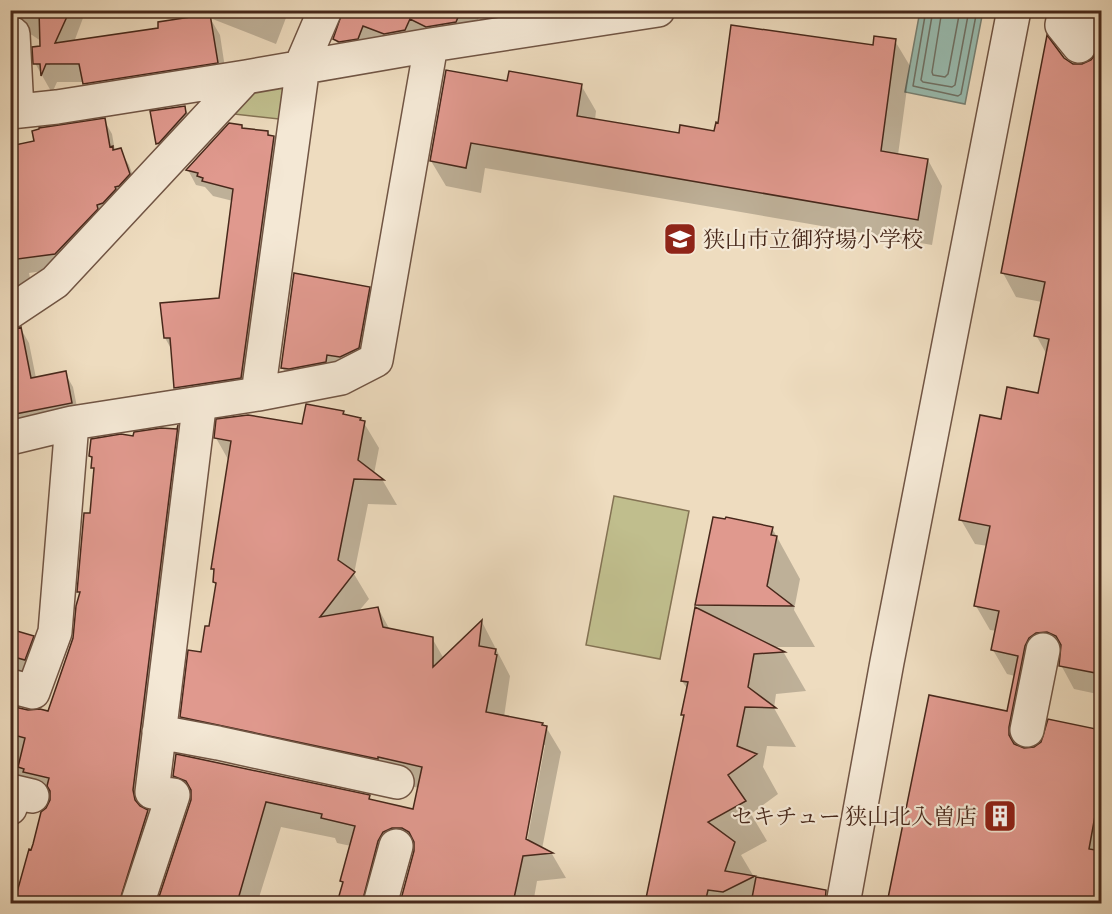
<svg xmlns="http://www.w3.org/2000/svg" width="1112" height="914" font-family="Alegreya,'Noto Serif JP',serif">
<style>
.green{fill:#c0be8d;stroke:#847354;stroke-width:1.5}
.water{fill:#99bcb0;stroke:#788174;stroke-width:1.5}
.shadow{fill:#0003;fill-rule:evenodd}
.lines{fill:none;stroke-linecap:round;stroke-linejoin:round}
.shore{stroke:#707266;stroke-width:1.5}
.building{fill:#e0998e;stroke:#47281b;stroke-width:1.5}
.minor-casing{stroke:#715544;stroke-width:36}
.minor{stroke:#f4e8d5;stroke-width:33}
.labels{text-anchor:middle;stroke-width:4.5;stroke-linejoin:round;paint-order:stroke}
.poi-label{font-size:22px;fill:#47281b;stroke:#f4e8d5;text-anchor:start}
</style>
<rect width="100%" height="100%" fill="#eedcbf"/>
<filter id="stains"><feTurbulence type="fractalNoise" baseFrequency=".00333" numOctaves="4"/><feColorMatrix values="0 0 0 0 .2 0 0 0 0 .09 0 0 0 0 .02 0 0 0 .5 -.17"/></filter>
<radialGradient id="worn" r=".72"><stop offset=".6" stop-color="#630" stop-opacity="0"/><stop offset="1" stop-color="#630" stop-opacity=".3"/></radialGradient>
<path class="green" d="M283 75 288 120 225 113 260 78Z
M614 496 689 511 660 659 586 645Z"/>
<path class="water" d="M920 11H983L965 104 905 92Z"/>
<path class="shadow" d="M10 10H86L74 42 160 29 206 16 191 10H289L276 44 210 18 220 35 227 81 95 102 84 82H57L52 93 35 63 41 47V41L32 35 10 27ZM50 62H87V65H50Z
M345 10H482L474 29 345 58 335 39Z
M895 41 910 66 898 155 928 160 942 186 932 245 485 168 481 193 446 186 431 161 508 83 581 85 596 111 595 120 680 135 715 133 874 46Z
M1097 53H1102V695L1074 689 1061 665V655L1050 656 1038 671 1022 749H1034L1043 743 1049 721 1102 731V904H888L930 696 1008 713 1015 676 1007 674 993 650 997 631 990 630 976 606 988 546 975 544 961 520 1002 421 1039 394 1047 355 1036 335 1042 302 1016 297 1003 273 1064 59 1072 65 1082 66 1092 61Z
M184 107 194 123 166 159 157 143Z
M104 120 112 134 115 151 120 150 129 165 138 189 63 268 29 273 33 294 10 309V147L36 142Z
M241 126 243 130 267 132 270 136 274 137 282 152 249 392 184 403 175 388 173 352 165 338 162 304 220 299 233 201 213 196 205 187 196 185 188 170Z
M369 288 378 304 368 364 291 383 282 367Z
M21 329 29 343 36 378 65 373 73 387 79 417 10 436V332Z
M343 412 345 417 364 423 379 448 374 474 383 481 397 505 368 504 354 574 369 599 358 612 378 608 390 630 432 638 444 659 482 622 510 676 504 717 546 727 561 752 542 849 552 854 566 878 537 881 533 904H401L415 853H406L382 904H339L344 885 342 881 351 846 337 843 335 838 281 827 257 904H158L192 802 189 801 174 776 369 797 372 801 414 810 419 788 196 742 182 717 210 628 217 587 214 582 215 574 212 568 229 461 216 438 303 426ZM542 745H545L526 847 523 846Z
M178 429 192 452 148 812 162 837 140 904H13L16 891H19L52 800 10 790V707L28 712 49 713 74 638 81 595 79 591 91 515 95 472 91 456 135 437 161 430 178 431Z
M714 519 772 528 800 579 794 610 815 647H772L784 653 806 691 776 694 774 708 796 747 767 746 763 767 778 794 751 814 767 841 741 855 757 882 814 889 822 904H646L685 718 683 715 688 690 682 681 700 611 697 605Z
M10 631 33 637 47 662 10 699Z"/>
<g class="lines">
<path class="shore" d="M926 10 913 86 958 96 961 94 977 10
M933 10 921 80 923 82 952 87 955 85 969 10
M942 10 932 72 933 75 945 77 948 74 960 10"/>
</g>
<path class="building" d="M39 10H70L55 43 158 28V22L210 14 218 63 83 84 79 64H46L41 76 40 64H33L32 47 40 46Z
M343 10H461L456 22 426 27 410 19 405 30 384 34 363 26 358 39 339 42 333 39Z
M731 25 873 45 874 36 896 39 881 151 928 159 918 220 471 143 466 168 430 161 446 70 507 81 509 71 582 84 577 116 679 133 680 125 714 131 716 122 718 123Z
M1047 35 1064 58 1073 64H1082L1091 60 1097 52H1101V674L1059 666 1061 645 1056 636 1047 632 1036 633 1029 638 1025 646 1009 727V735L1014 744 1024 748 1034 747 1041 742 1048 719 1101 730V783L1089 849 1101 851V903H887L929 695 1007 711 1018 656 991 650 999 611 974 606 990 526 959 520 980 415 1001 419 1007 387 1038 393 1049 339 1034 336 1045 282 1001 273Z
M185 106 186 113 159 143 156 144 150 111Z
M105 118 110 147 113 146V150L121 148 130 174 119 186 115 187 116 189 103 203 97 205 98 209 55 254 10 260V146L34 141 32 131 39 129V128Z
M229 123 242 125V128L268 131V135L274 136 241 378 174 388 170 338H164L160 303 219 298 233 189 202 181 203 178 197 176 198 173 186 170Z
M294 273 370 287 359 348 340 357 327 355 326 362 289 369 281 368Z
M21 327 31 378 66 371 72 403 10 415V331Z
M306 404 344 411 343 414 361 418 360 420 365 421 358 460 384 480 354 479 338 560 355 572 320 617 378 607 383 627 433 637V667L482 620 479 646 496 649 495 654 497 655 486 712 543 723 542 725 547 726 526 839 553 853 523 856 513 903H400L414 851V842L409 832 402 828H392L383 832 378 841 362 903H337L343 882 340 881 355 826 321 818 322 814 266 802 237 903H157L191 800V790L186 781 173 776 176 754 370 795 369 799 413 809 422 767 378 757V759L180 717 188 650 201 652 205 626H209L216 583 213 582 214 569H211L231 441 214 438 216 419 248 415 302 424Z
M178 425 133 790 135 800 140 806 148 810 119 903H14L29 849 31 850 33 844 41 812 46 808 50 800V791L47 786 49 778 23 772 24 769 18 767 25 738 10 734V706L28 710 40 709 48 711 73 638 76 606 80 592H77L84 513H90L94 468H91L92 457 89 456 91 439 121 434 133 436 134 432 161 428 177 429Z
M713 517 725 519 726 517 773 527 771 535 777 536 767 586 793 606 695 605Z
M695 607 785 652 754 654 748 687 776 708 745 707 737 746 757 754 728 775 746 801 708 822 735 842 725 871 755 876 723 892 708 890 705 903H645L684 715H681L688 682 681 681Z
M10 629 34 636 25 660 10 656Z
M756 877 826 890 825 903H751Z"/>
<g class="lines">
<g class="minor-casing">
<path id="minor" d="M1065 10 1062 25 1079 46
M1093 10 1091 24 1102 34
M10 33 13 34 17 110
M10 112 57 107 246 77 431 45 658 10
M10 312 55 282 246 77
M258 394 341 378 376 360 431 45
M10 438 72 423 258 394 301 80V66L325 10
M10 686 33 692 55 632 72 423
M1027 730 1043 650
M159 732 218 743 397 782
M10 808 15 792 32 796
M137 904 173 795 152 792 198 416 197 404
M380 904 396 846
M843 904 887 662 1014 10"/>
</g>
<use href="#minor" class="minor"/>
</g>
<defs>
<g id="school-square" transform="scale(1.725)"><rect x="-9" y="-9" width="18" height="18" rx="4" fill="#8f2418" stroke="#f4e8d5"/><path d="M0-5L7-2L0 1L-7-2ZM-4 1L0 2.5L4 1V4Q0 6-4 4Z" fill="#fff"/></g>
<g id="building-square" transform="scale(1.725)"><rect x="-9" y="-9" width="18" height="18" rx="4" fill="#8f2418" stroke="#f4e8d5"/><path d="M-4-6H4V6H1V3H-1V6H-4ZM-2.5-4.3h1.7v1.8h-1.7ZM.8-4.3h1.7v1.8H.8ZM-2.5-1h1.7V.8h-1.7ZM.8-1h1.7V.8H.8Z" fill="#fff"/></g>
</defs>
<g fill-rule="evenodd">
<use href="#school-square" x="680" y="239"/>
<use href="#building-square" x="1000" y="816"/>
</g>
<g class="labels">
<g class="poi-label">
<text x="703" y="247">狭山市立御狩場小学校</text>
<text x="977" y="824" text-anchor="end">セキチュー 狭山北入曽店</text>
</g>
</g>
<rect width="1112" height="914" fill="none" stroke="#eedcbf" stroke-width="36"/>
<rect x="12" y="12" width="1088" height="890" fill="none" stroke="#47281b" stroke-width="3"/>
<rect x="18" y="18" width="1076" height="878" fill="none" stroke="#47281b" stroke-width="1.5"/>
<rect width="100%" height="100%" filter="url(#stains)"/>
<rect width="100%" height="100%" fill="url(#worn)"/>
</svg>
